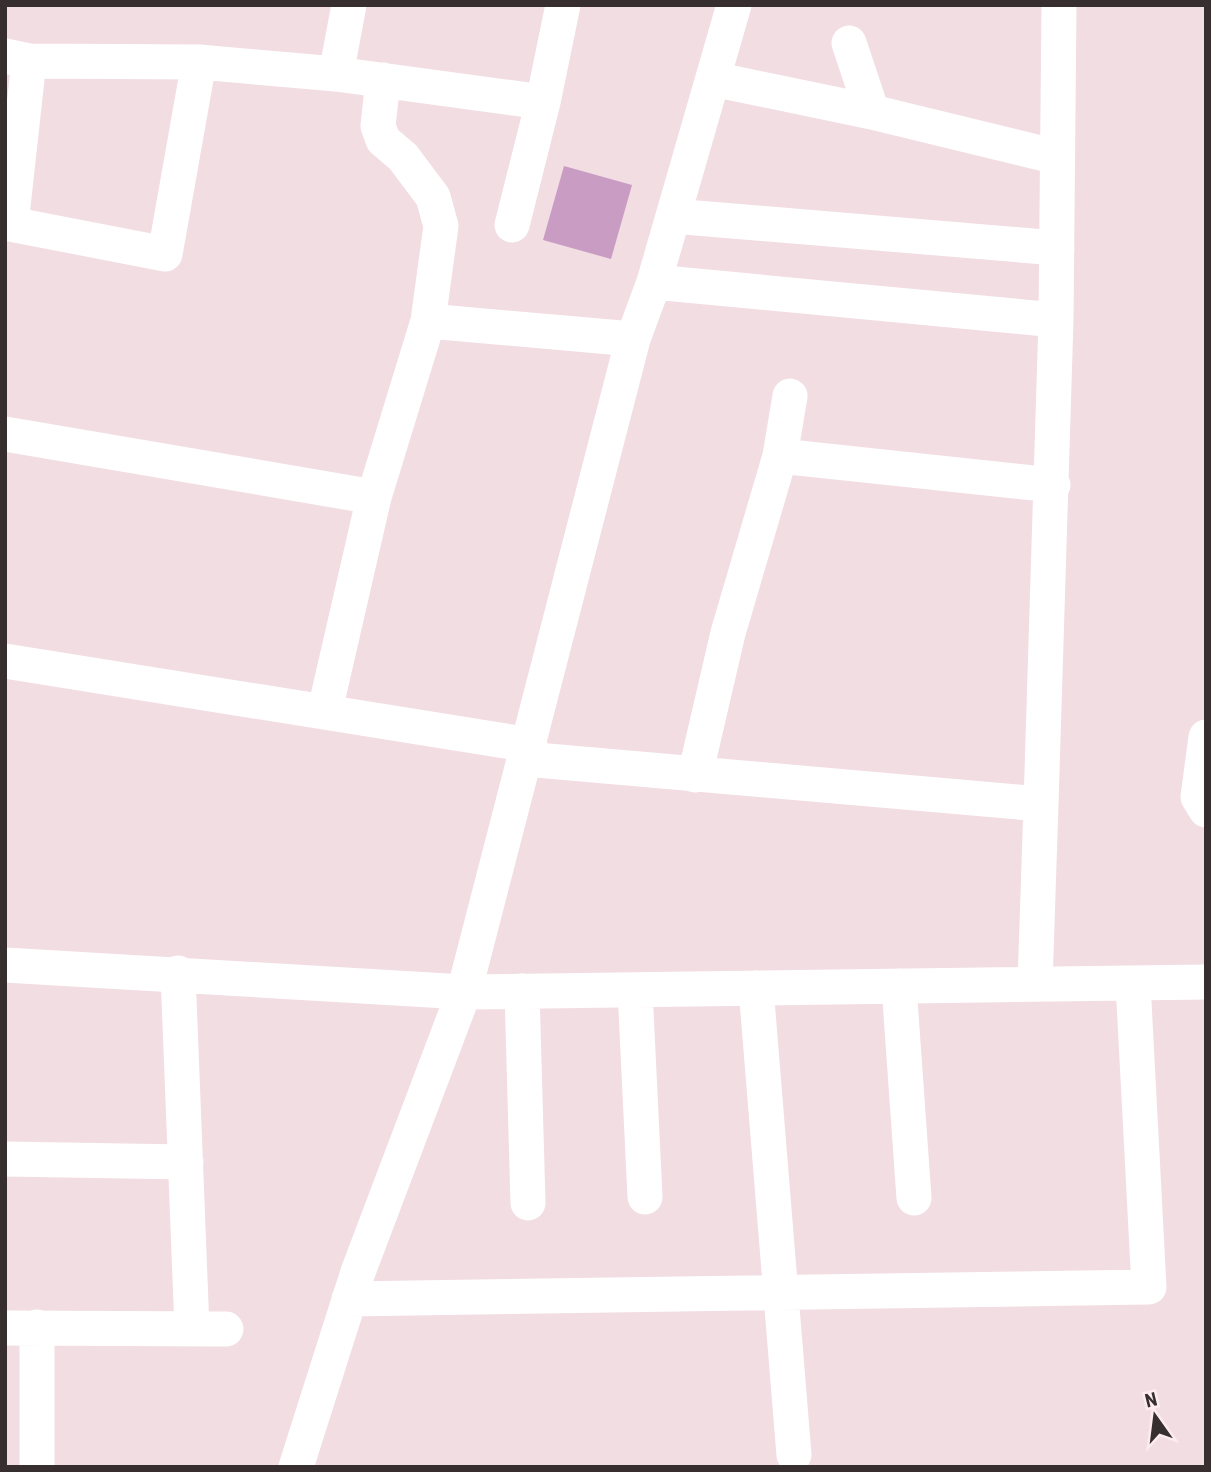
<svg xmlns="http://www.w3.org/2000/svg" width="1211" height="1472" font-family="'Roboto Condensed',sans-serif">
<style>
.building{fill:#c89cc3}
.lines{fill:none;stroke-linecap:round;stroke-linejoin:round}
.minor{stroke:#fff;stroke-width:35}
</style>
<rect width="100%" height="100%" fill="#f2dde2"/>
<path class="building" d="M564 166 632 185 611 259 543 240Z"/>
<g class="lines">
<path class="minor" d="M349 5 336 74 543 102 563 5
M849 43 872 112 1057 157
M5 56 29 61 199 62
M713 79 872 112
M383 80 378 126 383 140 403 157 433 197 441 226 428 321
M673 216 1057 248
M5 223 165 254 199 62 336 74
M11 224 29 61
M512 225 543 102
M654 282 1056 320 1059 5
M5 434 374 497 325 710
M780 456 790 396
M374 497 428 321 633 339
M5 661 530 745
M1206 737 1198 797 1206 810
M525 759 1041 804 1035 984
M695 775 728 633 780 456 1053 485
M1041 804 1056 320
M5 965 464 992 1206 982
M178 973 192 1329
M899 986 914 1198
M756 988 794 1455
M635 990 645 1197
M522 991 528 1203
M5 1159 186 1162
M349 1299 1149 1287 1133 983
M5 1328 226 1329
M37 1467V1327
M296 1467 358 1272 464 992 633 339 654 282 734 5"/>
</g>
<rect width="1211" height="1472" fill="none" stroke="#362e2f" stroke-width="14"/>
<g transform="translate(1155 1416) rotate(346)" stroke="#fdecef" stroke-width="5" paint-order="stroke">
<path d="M0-5L12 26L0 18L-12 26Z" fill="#362e2f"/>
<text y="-10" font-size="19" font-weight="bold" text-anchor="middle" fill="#362e2f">N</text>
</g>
</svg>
